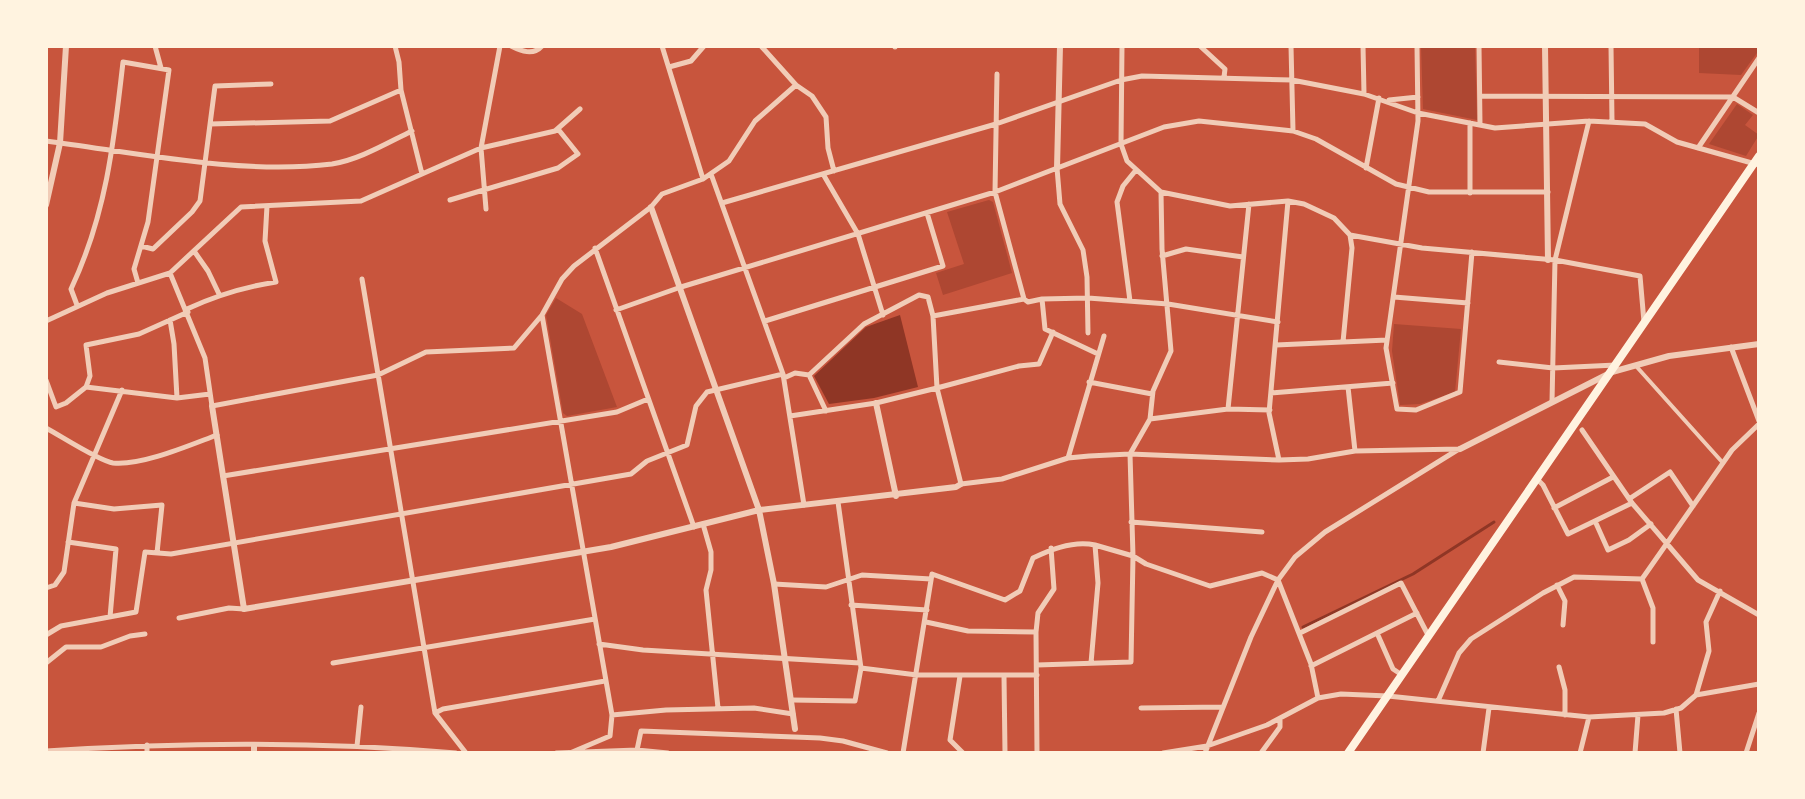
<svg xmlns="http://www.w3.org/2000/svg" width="1805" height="799" font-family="Figtree,sans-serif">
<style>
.green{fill:#ae4732}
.water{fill:#8f3625}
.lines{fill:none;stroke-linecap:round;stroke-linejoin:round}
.stream{stroke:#8f3625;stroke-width:3}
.pedestrian{stroke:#f1ccb7;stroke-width:4}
.minor{stroke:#f1ccb7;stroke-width:5}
.tertiary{stroke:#f1ccb7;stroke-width:6}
.trunk{stroke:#fff3e0;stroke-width:8}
</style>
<rect width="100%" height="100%" fill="#c8553d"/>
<path class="green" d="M1421 46H1475L1477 120 1423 109Z
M1699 46H1757V53L1741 75 1699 73Z
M1737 104 1753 115 1745 125 1759 135 1746 156 1709 144Z
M989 200 993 202 1012 273 943 295 936 273 964 264 947 212Z
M556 298 582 314 617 407 567 416 563 413 546 315Z
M1394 324 1461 329 1455 392 1420 404 1400 405 1392 351Z"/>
<path class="water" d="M900 315 918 387 874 398 829 404 814 376 866 327Z"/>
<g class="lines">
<path class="stream" d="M1303 627 1413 574 1494 522"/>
<path class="pedestrian" d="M1636 366 1723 463"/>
<path class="minor" d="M155 46 161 68
M511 46C521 51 533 56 542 46
M662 46 703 179
M761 46 796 85 812 96 826 117 828 148 834 171
M1200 46 1225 69 1224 77
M1291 46 1293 131
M1363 46 1364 94
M1417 46 1418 121 1386 348 1397 409 1416 410 1460 392 1472 252
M1479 46 1480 125
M1611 46 1612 121
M895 47V46
M669 67 691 61 704 46
M997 74 995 192 1024 299 1028 302 1042 299 1045 329 1098 354
M1480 96 1733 97 1759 113
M1389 100 1418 97
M210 124 330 121 401 90
M46 141C138 153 240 175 332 164 359 160 387 143 412 131
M1698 148 1759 58
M1057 168 1060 204 1083 250 1087 277 1088 333
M1366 168 1379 98
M422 174 481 148 555 131 580 109
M711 174 783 374 804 505
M823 174 858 234 883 315
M1161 192 1230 206 1288 201 1304 204 1334 218 1350 235 1352 248 1343 342
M1470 193V123
M450 200 558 168 578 154 558 129
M722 203 996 124 1121 80 1142 76 1292 80 1364 94 1418 113 1495 128 1589 121 1645 124 1677 142 1759 165
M486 209 481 148 500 46
M1350 235 1422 248 1555 260 1640 276 1644 322
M141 246 153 249 192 212 200 201 215 86 271 84
M595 248 694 527
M194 251 208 271 219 294
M1162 256 1186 249 1243 257
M170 273 205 358 212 406 378 375 426 352 514 348 542 315 562 279 574 266 651 207 662 194 703 179 729 161 755 121 796 85
M362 279 435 713 466 753
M1394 297 1468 303
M1042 299 1088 298 1168 304 1278 322
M1130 301 1117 202 1123 186 1136 170
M77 305 71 289C106 215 114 142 123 62L169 70 148 222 134 269 138 283
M187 309C217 295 244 287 276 282L265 241 267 206
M616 310 681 287 995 192 1164 127 1199 121 1293 131 1316 139 1396 184 1429 192H1548
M542 315 612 715 610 736 570 753
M933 316 1024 299
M170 320 174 344 177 398
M46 321 107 293 170 273 241 207 361 201 422 174 401 90 399 62 395 46
M765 321 943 266 927 213
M1053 332 1039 364 1019 366 937 388 961 484 1002 479 1068 458 1089 456 1130 454 1279 460 1308 459 1355 451 1460 449
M1276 345 1387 340
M1731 347 1759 421
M1499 362 1553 368 1616 365
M784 378 795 373 809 375 826 411
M46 380 56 407 66 403 86 387 177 398 210 394
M1089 382 1152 394
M86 387 90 376 86 345 139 334 188 312
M1348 387 1355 451
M1271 393 1393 383
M1552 402 1555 260 1589 121
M1228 409 1249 204
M790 416 876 403 937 388 933 316 928 297 919 295 864 324 809 375
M1150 419 1228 409 1270 410
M46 428C61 436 99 461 113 463 142 466 190 445 217 435
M1582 430 1632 503 1698 580 1759 615
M1068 458 1104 336
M1279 460 1269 413 1288 201
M223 476 617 412 648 399
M1537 479 1543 485 1568 534 1632 503
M1629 499 1670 472 1693 506
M74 503 114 509 162 505 157 553
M1554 508 1613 477
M1595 521 1608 550 1629 540 1651 524
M1131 522 1262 532
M703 524 711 552V570L706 590 718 708
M68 542 116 549 110 617
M1642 579 1653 608V642
M774 584 826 587 862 575 931 579
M1557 585 1565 601 1563 625
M46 588 55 585 64 572 74 503 122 390
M851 605 927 610
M179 618 229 608 244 609
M926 622 968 631 1036 632
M1300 633 1401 583 1428 635
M1377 633 1393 669 1402 675
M46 635 61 626 136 612 145 552 171 554 631 474 647 461 687 445 696 406 707 392 783 374
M599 644 643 650 860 663
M46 663 66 647H101L130 636 145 634
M333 663 595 619
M1091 663 1098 583 1095 545 1133 556 1146 564 1210 586 1262 573 1278 580 1311 664 1318 698
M1037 665 1131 662 1133 556 1130 454 1150 419 1153 391 1171 351 1162 249 1161 192 1127 161 1121 144 1122 46
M1311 666 1417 613
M1559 667 1565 690V715
M861 668 917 675H1037
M960 676 950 740 963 753
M1004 676 1005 753
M1696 695 1759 684
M792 700 855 701 861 668 838 502
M1438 701 1459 653 1471 639 1543 593 1574 577 1642 579 1732 450 1759 424
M1141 708 1223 707
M1676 709 1680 753
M435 713 443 709 605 681
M612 715 666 710 754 708 793 714
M147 745V753
M357 746 361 707
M637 750 641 731 820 738 843 741 887 753
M46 751C182 742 320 741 456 753
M556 753 637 750 668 753
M903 753 932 574 1005 600 1020 591 1033 558C1051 549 1074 540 1095 545
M1037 753 1036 632 1038 613 1054 589 1051 548
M1163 753 1207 746 1267 725 1318 698 1341 694 1388 696 1589 717 1664 713 1681 708 1696 695 1709 651 1706 622 1720 591
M1205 753 1251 637 1278 580 1295 557 1325 532 1459 449
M1261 753 1280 727V718
M1483 753 1489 708
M1580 753 1589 717
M1635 753 1638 715
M1746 753 1759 713"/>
<path class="tertiary" d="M1545 46 1548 260
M1057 168 1060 46
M46 205 60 143 66 46
M651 207 759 510 774 584 795 729
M876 403 896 496
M212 406 244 609 611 547 759 510 956 487 961 484
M1460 449 1612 372 1669 356 1759 344
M254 746V753"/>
<path class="trunk" d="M1348 753 1759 156"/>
</g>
<rect width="1805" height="799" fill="none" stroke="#fff3e0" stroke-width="96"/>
</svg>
